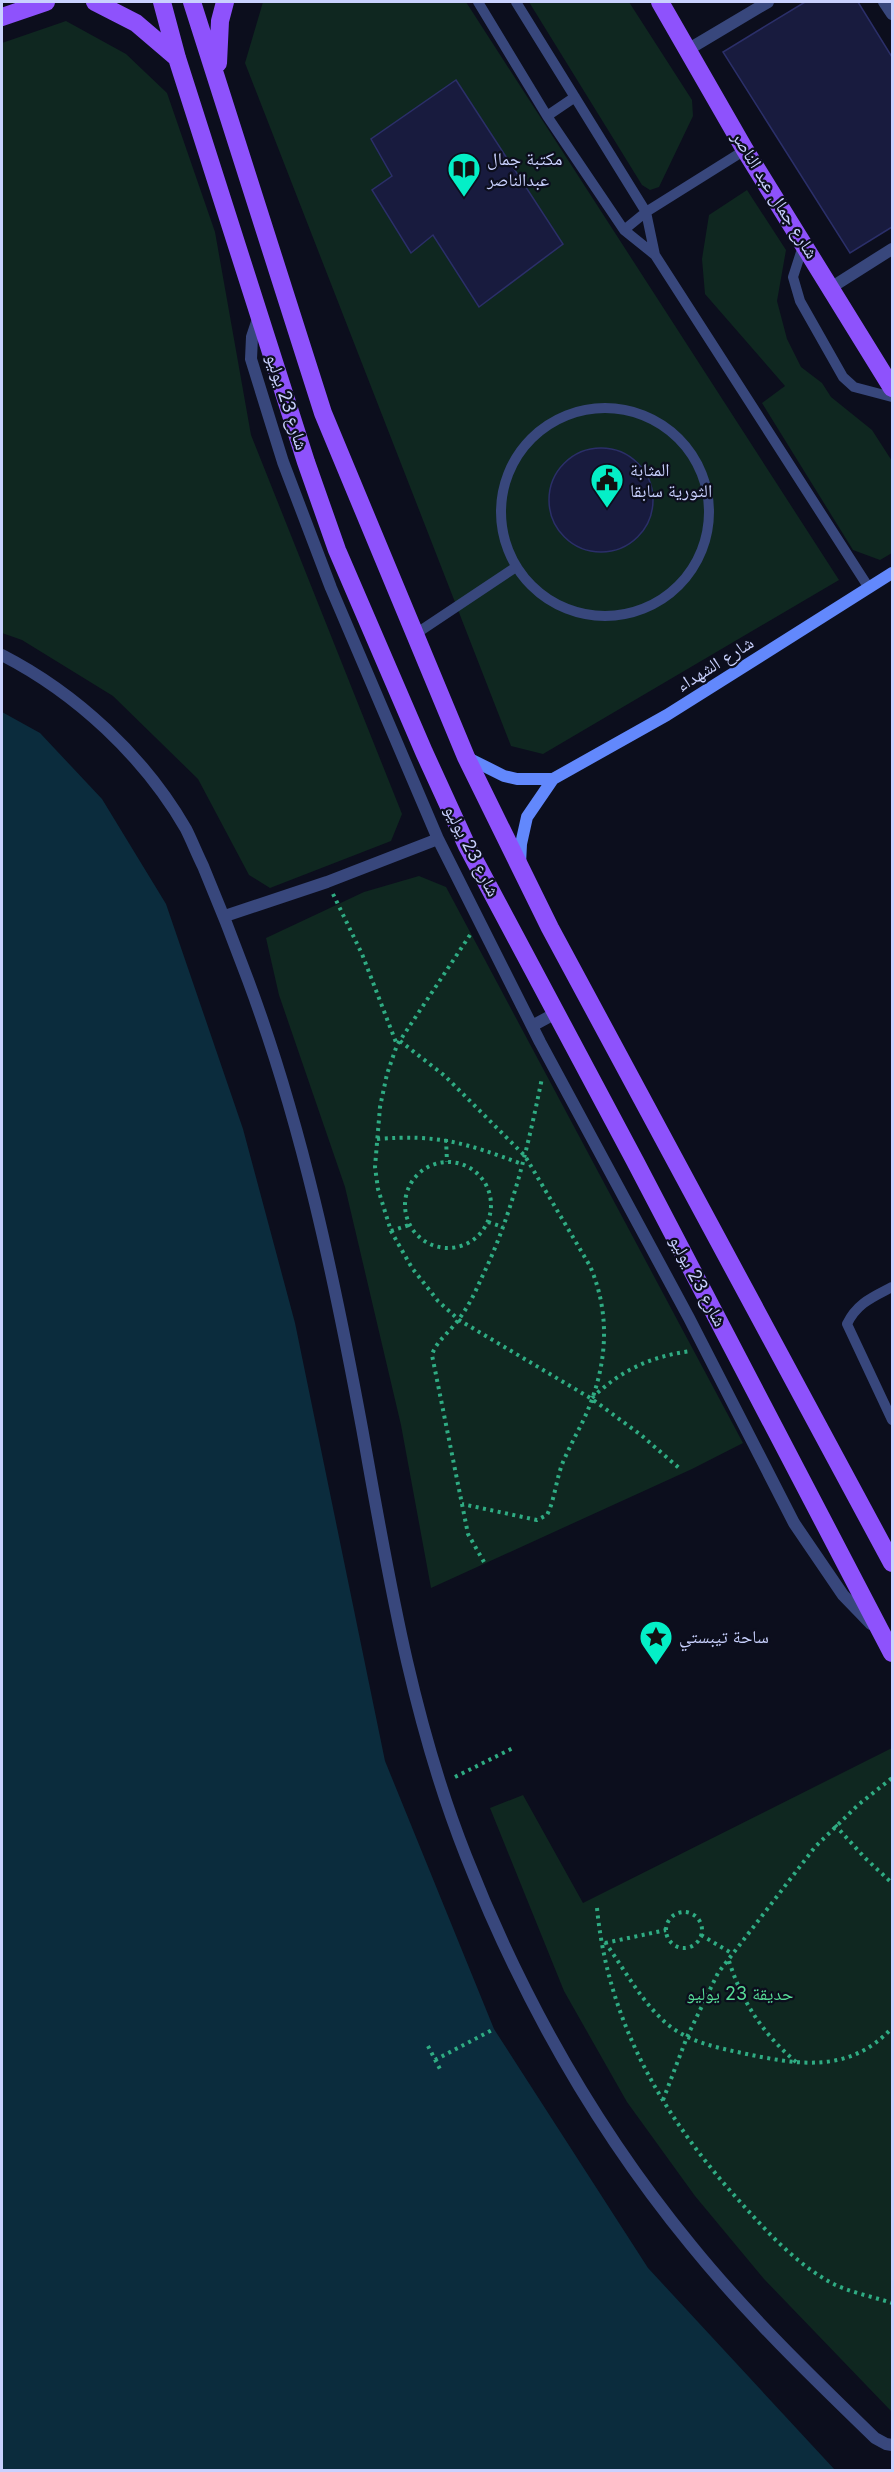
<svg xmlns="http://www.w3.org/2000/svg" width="894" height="2472" font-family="Inter,'Noto Naskh Arabic',sans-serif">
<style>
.green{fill:#0f2720}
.water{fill:#0b2c3d}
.building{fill:#181b3e;stroke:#2b2f69;stroke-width:1.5}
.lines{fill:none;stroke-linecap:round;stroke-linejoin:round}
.path{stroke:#2fac83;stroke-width:4;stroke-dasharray:3 4.5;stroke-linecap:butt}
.lane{stroke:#38477c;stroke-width:10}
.street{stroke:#38477c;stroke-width:12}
.secondary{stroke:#6288fc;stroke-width:12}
.primary{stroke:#8e52fc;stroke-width:18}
.labels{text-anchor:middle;stroke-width:4.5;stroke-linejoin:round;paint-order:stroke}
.poi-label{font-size:18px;fill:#c9d1fe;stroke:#0c0e1d;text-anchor:start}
.street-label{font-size:18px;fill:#c9d1fe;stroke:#0c0e1d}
.park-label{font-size:18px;fill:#57dc97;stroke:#0c0e1d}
</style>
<rect width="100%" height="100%" fill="#0c0e1d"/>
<path class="green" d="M263 2H466L839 580 543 754 511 746 245 63Z
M529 2H629L692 100 693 116 659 187 650 190 642 185Z
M66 21 126 54 167 93 215 232 251 435 402 814 391 841 270 888 249 875 198 779 113 696 22 640 2 633V43Z
M747 190 786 250 777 301 787 339 801 367 822 383 831 397 872 430 892 461V553L880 560 853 550 762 403 785 386 705 294 702 259 709 215Z
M419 876 446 887 743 1443 692 1469 431 1588 401 1425 345 1187 279 995 266 938 364 892Z
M892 1748V2412L764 2279 695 2196 627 2102 564 1991 490 1808 523 1795 583 1903Z"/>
<path class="water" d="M2 712 40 733 102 799 166 904 243 1129 295 1323 385 1761 494 2029 648 2268 835 2470H2Z"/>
<path class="building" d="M805 2H858L892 57V227L850 253 723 52Z
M456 80 563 244 479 307 433 235 411 253 372 190 392 176 371 139Z
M549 500a52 52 0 1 1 104 0a52 52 0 1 1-104 0Z"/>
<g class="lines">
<path class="path" d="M333 894 362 954 397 1045
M470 935 397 1045 387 1074 380 1107 375 1167 378 1189 391 1231 412 1268 438 1301 459 1320 592 1399 641 1435 679 1468
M400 1041 445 1076 525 1156 590 1266C612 1317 607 1370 583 1421 576 1435 569 1448 563 1462 556 1479 555 1499 547 1515L537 1520 462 1504
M377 1139C438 1134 466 1143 522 1164
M446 1139 447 1162
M405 1205a43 43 0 1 1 86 0a43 43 0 1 1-86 0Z
M488 1222 503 1227
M391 1231 409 1225
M592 1398C621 1370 652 1356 691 1351
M484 1562 468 1534 432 1355C436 1341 451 1331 459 1319 468 1307 475 1293 481 1279 512 1216 528 1147 542 1078
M455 1777 513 1748
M835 1825 865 1858 892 1883
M597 1908C608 2024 665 2120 743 2205 768 2233 795 2262 828 2281 847 2292 871 2296 892 2303
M666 1930a18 18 0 1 1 36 0a18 18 0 1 1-36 0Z
M701 1935 733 1954
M605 1942C624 1969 641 2001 666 2023 688 2042 715 2047 742 2053 798 2065 849 2074 892 2028
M605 1943 666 1930
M729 1961C742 2002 763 2034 796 2062
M428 2046 441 2071
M435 2060 494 2029
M663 2100 687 2037 718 1973 815 1847 858 1805 892 1778"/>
<path class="lane" d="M478 2 547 116 624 230 655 255 869 588
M516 2 646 212 655 255
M547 116 575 97
M624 230 646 212 745 150
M804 243 793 277 800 301 843 377 854 387 892 397
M501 512a104 104 0 1 1 208 0a104 104 0 1 1-208 0Z
M414 635 516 567
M892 1287C873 1297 857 1303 847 1324L892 1420"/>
<path class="street" d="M884 2 892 14
M689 49 768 2
M832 287 892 249
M2 655C76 693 144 756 186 829 192 841 197 854 203 866 219 904 234 942 248 980 302 1125 334 1277 362 1428 388 1573 411 1717 466 1856 521 1996 595 2128 691 2245 747 2314 811 2376 875 2438L886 2444 892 2445
M438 839 540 1042 689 1318 794 1523 843 1595 871 1624
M225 916 327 882 438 839 331 588 283 462 251 359 252 337 259 316
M532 1026 556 1013"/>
<path class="secondary" d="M466 757 504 776 517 779H553
M520 864 521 844 527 817 553 779 667 715 892 573"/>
<path class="primary" d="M95 2 136 23 177 58
M162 2 177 58 306 462 337 550 424 752 467 846 635 1161 892 1653
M192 2 323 413 466 757 550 928 892 1563
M660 2 745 150 892 388
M2 17 46 2
M218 63 220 21 225 2"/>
</g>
<defs>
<g id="library-pin" transform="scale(1.725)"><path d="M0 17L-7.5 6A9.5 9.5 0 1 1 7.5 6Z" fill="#04efc7" stroke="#0c0e1d"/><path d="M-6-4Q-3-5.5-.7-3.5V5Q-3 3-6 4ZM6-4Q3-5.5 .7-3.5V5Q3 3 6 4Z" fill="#111"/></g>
<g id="civic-pin" transform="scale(1.725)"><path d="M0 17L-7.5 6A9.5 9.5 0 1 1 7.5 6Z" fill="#04efc7" stroke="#0c0e1d"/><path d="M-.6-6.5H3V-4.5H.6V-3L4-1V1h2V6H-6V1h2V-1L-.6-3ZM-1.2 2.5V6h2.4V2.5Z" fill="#111"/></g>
<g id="sight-pin" transform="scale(1.725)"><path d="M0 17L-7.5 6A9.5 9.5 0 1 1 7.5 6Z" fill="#04efc7" stroke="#0c0e1d"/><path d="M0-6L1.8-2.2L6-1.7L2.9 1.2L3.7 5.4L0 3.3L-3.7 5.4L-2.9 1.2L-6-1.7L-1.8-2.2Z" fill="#111"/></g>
</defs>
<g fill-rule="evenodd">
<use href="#library-pin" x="464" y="169"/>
<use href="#civic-pin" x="607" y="480"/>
<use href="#sight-pin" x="656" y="1637"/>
</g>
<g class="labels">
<g class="poi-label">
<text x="487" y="165">مكتبة جمال<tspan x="487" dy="21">عبدالناصر</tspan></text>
<text x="630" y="476">المثابة<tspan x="630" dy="21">الثورية سابقا</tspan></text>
<text x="679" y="1643">ساحة تيبستي</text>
</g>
<g class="street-label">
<text transform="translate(775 195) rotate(58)" y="6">شارع جمال عبد الناصر</text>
<text transform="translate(287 402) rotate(72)" y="6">شارع 23 يوليو</text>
<text transform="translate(715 664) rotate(-32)" y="6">شارع الشهداء</text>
<text transform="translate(472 851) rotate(63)" y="6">شارع 23 يوليو</text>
<text transform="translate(698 1281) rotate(62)" y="6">شارع 23 يوليو</text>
</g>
<g class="park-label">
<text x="740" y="2000">حديقة 23 يوليو</text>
</g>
</g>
<rect width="894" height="2472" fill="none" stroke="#c9d1fe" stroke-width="6"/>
</svg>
